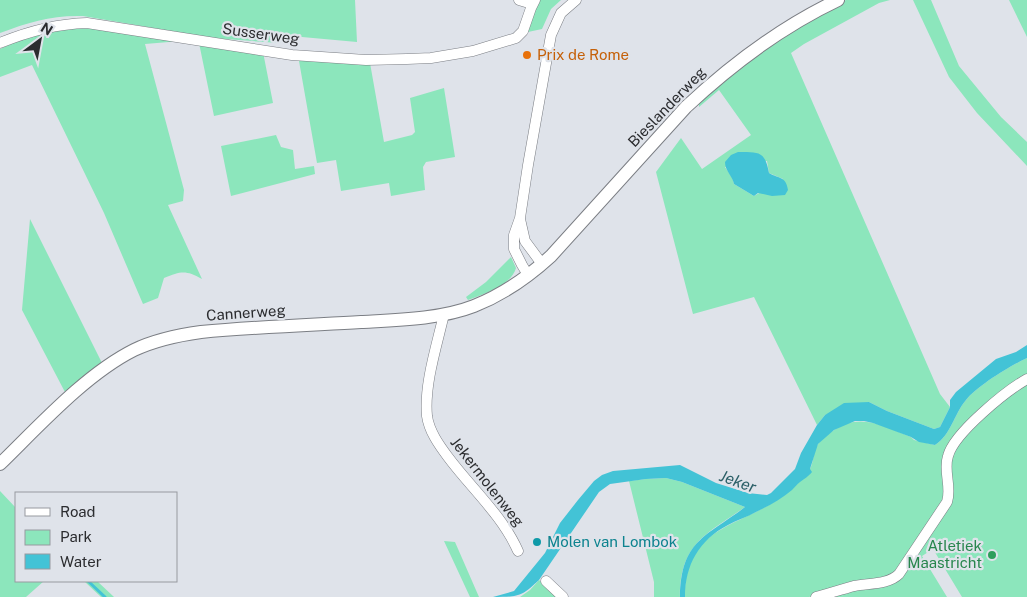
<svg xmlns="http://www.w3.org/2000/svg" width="1027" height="597" font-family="'Public Sans',sans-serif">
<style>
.green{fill:#8ce6bc;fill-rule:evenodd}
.water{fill:#43c3d6}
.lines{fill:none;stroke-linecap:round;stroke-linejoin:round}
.stream{stroke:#43c3d6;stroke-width:3}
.minor-casing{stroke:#7b7e84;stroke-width:11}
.major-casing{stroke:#7b7e84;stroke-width:14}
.minor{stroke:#fff;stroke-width:10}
.major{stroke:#fff;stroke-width:12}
.food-dot{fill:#e8710a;stroke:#dfe3ea;stroke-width:2}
.culture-dot{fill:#0f9aa8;stroke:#dfe3ea;stroke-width:2}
.leisure-dot{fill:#2e9e5b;stroke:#dfe3ea;stroke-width:2}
.labels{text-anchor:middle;stroke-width:4.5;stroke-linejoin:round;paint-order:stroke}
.street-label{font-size:15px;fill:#2b2c2f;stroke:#dfe3ea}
.food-label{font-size:15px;fill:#c56008;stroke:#dfe3ea;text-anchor:start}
.culture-label{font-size:15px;fill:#0d838f;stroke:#dfe3ea;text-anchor:start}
.leisure-label{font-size:15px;fill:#27864d;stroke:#dfe3ea;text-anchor:end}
.water-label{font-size:16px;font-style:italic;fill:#2c6068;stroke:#dfe3ea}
</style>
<rect width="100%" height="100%" fill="#dfe3ea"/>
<path class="green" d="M0 0H355L357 42 291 36 279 43 212 38 83 16C52 15 29 22 0 33Z
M540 0H561L551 9 542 29 528 32 535 9Z
M846 0H890L879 3 804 44 791 53 940 394 950 407 940 427 934 429 887 411 869 402 825 415 817 425 754 297 693 314 656 172 681 138 702 169 751 135 719 90 699 107V101C746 64 792 25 846 0ZM767 161 769 173 783 179 754 196 734 184 732 177 725 167Z
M913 0H931L959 66 1001 117 1027 142V166L977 113 949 77Z
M1009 0H1027V37Z
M78 26 181 41 145 44 184 190 183 201 168 205 202 279C186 270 181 271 164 278L158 298 143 304 104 213 32 65 0 77V49L33 34Z
M199 43 263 52 273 103 214 116Z
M297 57 370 63 384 142 412 135 415 132 410 98 444 88 455 157 426 162 423 167 425 190 391 196 389 183 341 191 336 160 317 163 299 61Z
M276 135 281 147 293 150 295 169 314 166 315 174 231 196 221 146Z
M30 219 102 363 66 394 22 310Z
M511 257 516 268C511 286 483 294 468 300L466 297 486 282Z
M1027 358V375L956 435 945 497 900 568 890 576 851 585 809 597H685C684 519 752 528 795 486 800 481 807 475 810 469 814 461 813 451 818 444 825 435 836 428 846 424 868 416 890 429 911 437L914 440 935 445C951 435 954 414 966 400 977 386 1010 366 1027 358Z
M1027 382V597H962L933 549 922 556 947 597H825L891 583 947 507 951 454 970 430 1016 389Z
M666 478 682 482 745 507C707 534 680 543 680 597H654V582L629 481 646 479Z
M0 491 16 508V581H44L26 597H0Z
M444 541 455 542 479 597H470Z
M539 580 558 597H520L530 590Z
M84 581H97L114 597H101Z"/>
<path class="water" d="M738 152C759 152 765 151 769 173 779 179 786 176 788 190L785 195 772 196 758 193 754 196 734 184C732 175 725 171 725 162L731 155Z
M1027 345V358C1010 366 977 386 966 400 954 414 951 435 935 445L919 442 911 437 873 423 864 421H855L834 430 818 444 810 469 812 472C808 477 805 478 800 482 797 484 795 487 792 490 781 499 769 506 756 512 747 517 737 520 728 525 699 540 685 565 685 597H680C681 540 706 537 745 507L682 482 666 478 646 479 610 484 599 492 539 580C521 597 518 597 493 597L514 591 545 553 560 523 578 500 594 481 602 475 613 471 680 465 716 483 748 493 767 495 771 493 795 469 801 453 817 425 825 415 844 403 869 402 887 411 934 429 940 427 950 407V400L956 392 996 359 1016 352Z"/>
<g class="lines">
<path class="stream" d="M88 581 105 597"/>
<g class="minor-casing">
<path id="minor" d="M519 0 532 4
M0 43C29 31 55 24 87 23L292 55 366 60 407 59 431 58 473 51 516 38 523 31 531 8 535 0
M520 219 525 241 542 264
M528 275 522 265 514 249V235L520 218 528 165 551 35 561 13 576 0
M444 314C437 345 424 384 427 416 429 431 439 445 448 457 471 488 502 515 518 551
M546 581 563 597
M816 597C829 593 841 590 854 586 868 583 888 585 899 574L947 502C952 487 943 471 948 456 954 433 1006 391 1027 379"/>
</g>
<g class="major-casing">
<path id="major" d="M0 464C39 426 86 374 134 350 155 340 179 335 201 332 254 327 308 325 361 322 397 320 441 319 474 306 502 295 528 277 551 256L686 107C732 64 781 27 838 0"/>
</g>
<use href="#minor" class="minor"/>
<use href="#major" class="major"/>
</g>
<circle class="food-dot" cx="527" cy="55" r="5"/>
<circle class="culture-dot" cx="537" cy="542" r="5"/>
<circle class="leisure-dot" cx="992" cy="555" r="5"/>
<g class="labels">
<g class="street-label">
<text transform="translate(261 34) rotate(8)" y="5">Susserweg</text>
<text transform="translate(667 107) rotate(-46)" y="5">Bieslanderweg</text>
<text transform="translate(246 313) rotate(-4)" y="5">Cannerweg</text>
<text transform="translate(487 482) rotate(52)" y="5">Jekermolenweg</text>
</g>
<g class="food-label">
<text x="537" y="60">Prix de Rome</text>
</g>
<g class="culture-label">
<text x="547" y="547">Molen van Lombok</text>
</g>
<g class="leisure-label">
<text x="982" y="551">Atletiek<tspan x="982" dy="17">Maastricht</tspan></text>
</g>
<g class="water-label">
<text transform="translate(738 481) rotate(20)" y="6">Jeker</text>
</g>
</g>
<rect x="15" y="492" width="162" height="90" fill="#dfe3ea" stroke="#979a9f"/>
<rect x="25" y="508" width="25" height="8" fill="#ffffff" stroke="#979a9f"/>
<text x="60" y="517" font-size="15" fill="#2b2c2f">Road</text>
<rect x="25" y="530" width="25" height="15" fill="#8ce6bc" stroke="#979a9f"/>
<text x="60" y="542" font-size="15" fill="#2b2c2f">Park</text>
<rect x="25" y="554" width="25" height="15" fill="#43c3d6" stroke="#979a9f"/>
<text x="60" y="567" font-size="15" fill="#2b2c2f">Water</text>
<g transform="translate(40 40) rotate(32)" stroke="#dfe3ea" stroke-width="4" paint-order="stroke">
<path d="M0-4L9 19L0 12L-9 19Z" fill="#2b2c2f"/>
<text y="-8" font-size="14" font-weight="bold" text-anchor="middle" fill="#2b2c2f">N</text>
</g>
</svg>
